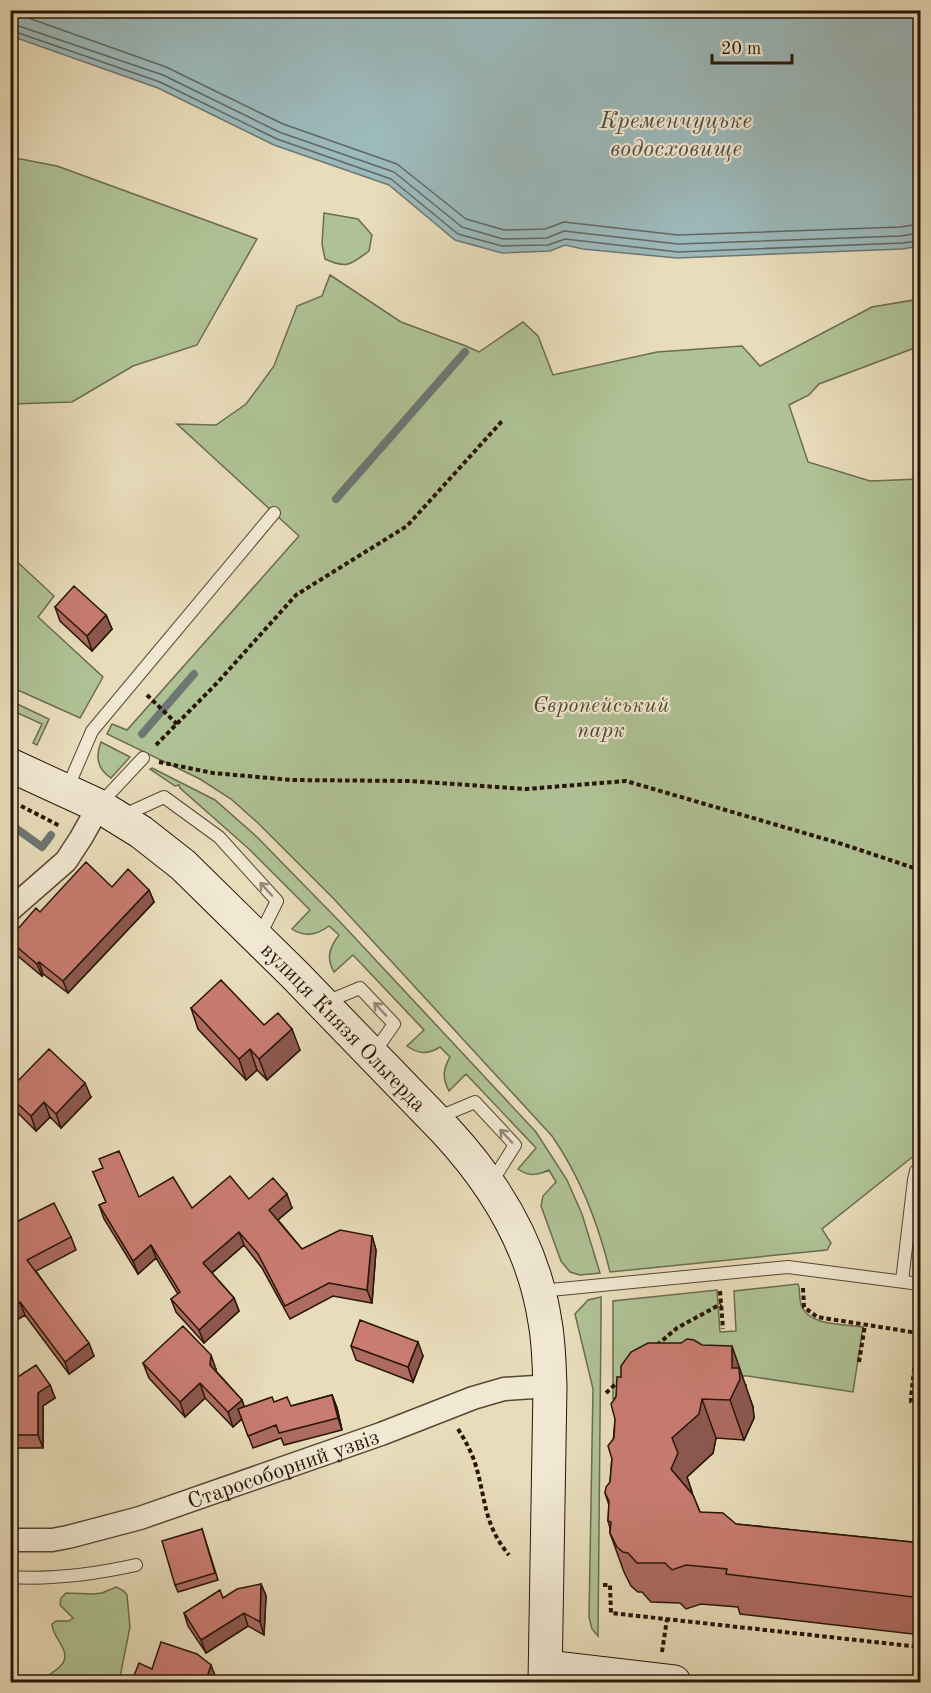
<svg xmlns="http://www.w3.org/2000/svg" width="931" height="1693" font-family="'Old Standard TT',serif">
<style>
.green{fill:#afc295;stroke:#6b6c4e;stroke-width:1.5}
.water{fill:#9cb9bb;stroke:#6d7773;stroke-width:1.5}
.lines{fill:none;stroke-linecap:round;stroke-linejoin:round}
.shore{stroke:#626762;stroke-width:1.5}
.stream{stroke:#6d7773;stroke-width:8}
.lane-casing{stroke:#574734;stroke-width:14}
.street-casing{stroke:#574734;stroke-width:25}
.secondary-casing{stroke:#271508;stroke-width:35}
.path{stroke:#271508;stroke-width:4;stroke-dasharray:4.5 3;stroke-linecap:butt}
.lane{stroke:#f0e8d2;stroke-width:12}
.street{stroke:#f0e8d2;stroke-width:22}
.secondary{stroke:#f0e8d2;stroke-width:33}
.wall{fill:#ad6b61;stroke:#271508;stroke-width:1.5}
.shaded-wall{fill:#8d574f;stroke:#271508;stroke-width:1.5}
.building{fill:#c97c71;stroke:#271508;stroke-width:1.5}
.oneway{stroke:#968977}
.labels{text-anchor:middle;stroke-width:4.5;stroke-linejoin:round;paint-order:stroke}
.park-label{font-size:22px;font-style:italic;fill:#504932;stroke:#f0e8d2}
.street-label{font-size:22px;fill:#271508;stroke:#f0e8d2}
.water-label{font-size:24px;font-style:italic;fill:#504e47;stroke:#f0e8d2}
</style>
<rect width="100%" height="100%" fill="#e8dcba"/>
<filter id="stains"><feTurbulence type="fractalNoise" baseFrequency=".00333" numOctaves="4"/><feColorMatrix values="0 0 0 0 .2 0 0 0 0 .09 0 0 0 0 .02 0 0 0 .5 -.17"/></filter>
<radialGradient id="worn" r=".72"><stop offset=".6" stop-color="#630" stop-opacity="0"/><stop offset="1" stop-color="#630" stop-opacity=".3"/></radialGradient>
<path class="green" d="M10 157 57 166 257 239 197 345 133 366 72 402 11 404Z
M324 213 358 219 372 235 369 251C350 265 347 269 325 259L322 244Z
M330 275 401 322 466 346 479 352 523 322 538 336 553 375 657 352 742 346 760 366 872 307 920 299V346L819 384 809 395 789 405 808 462 870 481 920 479V1151L822 1229 831 1243 827 1250 610 1272C598 1222 581 1178 552 1136L334 899 258 823 231 799 200 779 107 734 112 724 127 730 299 536 177 424 216 425 246 404 274 366 297 306 322 296Z
M10 555 54 596 38 617 103 677 80 718 11 687Z
M11 701 49 719 37 745 33 743 42 724 11 710Z
M101 742 130 757 111 778C97 769 95 757 101 742Z
M152 768 215 800 257 837 342 924 536 1132 567 1180 582 1214 600 1273 580 1275 570 1272 561 1261 541 1206 543 1196 556 1182 549 1170C538 1175 529 1177 518 1169L536 1148 466 1074 449 1091C442 1078 443 1069 450 1057L440 1047C429 1054 419 1055 407 1046L424 1030 353 955 334 972C326 958 329 948 339 935L329 926C317 935 305 938 292 929L310 910 249 849 180 788 179 785 175 786 150 769Z
M798 1284C801 1291 798 1299 802 1307 810 1326 845 1324 863 1327L853 1392 748 1376 645 1373 613 1399V1301L717 1290 720 1332 736 1331 734 1291Z
M601 1297V1320L598 1636 592 1629 589 1617 593 1389 575 1314 588 1300Z
M116 1587 124 1591 127 1595 130 1627 119 1682H46C48 1671 60 1671 64 1661 69 1648 52 1637 52 1624L56 1621H69L73 1618 60 1605 61 1598 66 1593 93 1594 102 1593Z"/>
<path class="water" d="M11 10 920 11V246L902 249 677 258 583 249 565 245 550 251 502 253 455 240 389 185 274 145 158 88 11 36Z"/>
<g class="lines">
<path class="shore" d="M10 14 20 15 166 67 283 124 397 164 466 219 504 230 545 229 564 222 678 235 900 227 920 224
M10 23 163 75 279 132 394 172 462 227 503 239 547 238 564 231 678 244 901 236 920 233
M10 30 160 82 277 139 391 179 458 234 502 246 548 245 565 239 678 252 902 243 920 241"/>
<path class="stream" d="M336 499 465 352
M142 734 194 674
M10 824 42 847 51 835"/>
<g class="lane-casing">
<path id="lane" d="M10 727 12 765
M67 789 92 731 274 513
M99 805 143 758
M122 816 164 797 219 837 277 901 259 937
M326 1002 360 988 394 1024 373 1054
M437 1118 475 1102 515 1145 491 1183
M902 1281 914 1180 916 1171 920 1166
M540 1291 788 1267 920 1284
M10 1577C53 1580 95 1574 136 1565"/>
</g>
<g class="street-casing">
<g id="street">
<path d="M10 910 66 861 81 838 99 806"/>
<path id="s1" d="M10 1540H52L68 1537 140 1518 381 1434 473 1398 504 1389 550 1386"/>
</g>
</g>
<g class="secondary-casing">
<g id="secondary">
<path id="s2" d="M10 765 99 806 141 832 183 865 295 975 446 1131C496 1185 534 1248 545 1322 549 1343 549 1365 550 1386L545 1682"/>
<path d="M546 1667 674 1682"/>
</g>
</g>
<path class="path" d="M147 695 177 724
M156 745 217 683 296 595 407 526 503 420
M159 762 213 773 292 780 410 781 526 789 626 781 842 844 920 870
M21 806 60 826
M803 1288 804 1307 817 1317 918 1333
M720 1291 723 1329
M920 1316 911 1397V1402L920 1410
M657 1345 677 1328 721 1304
M859 1362 865 1325
M606 1393 621 1379
M458 1429C465 1440 471 1451 475 1463 486 1498 483 1524 509 1555
M603 1585H610L611 1613 920 1647
M662 1652 667 1619"/>
<use href="#lane" class="lane"/>
<use href="#street" class="street"/>
<use href="#secondary" class="secondary"/>
</g>
<path class="wall" d="M55 607 106 615 112 629 92 651 60 621Z
M112 887 149 890 154 902 68 993 43 974 42 976 13 952 10 945V938L40 912Z
M191 1008 264 1025 300 1050 267 1080 257 1070 246 1080 198 1029Z
M10 1089 91 1097 61 1128 50 1117 36 1131 12 1107 10 1104Z
M93 1172 139 1197 192 1208 249 1199 292 1208 278 1220 302 1249 372 1236 376 1250 372 1303 333 1296 290 1319 262 1268 244 1245 212 1273 234 1298 239 1311 204 1343 176 1312 171 1299 178 1294 156 1258 138 1274 104 1219 99 1205 106 1202Z
M10 1225 71 1237 76 1250 36 1271 94 1356 69 1374 25 1315 10 1323Z
M921 1320V1366L917 1355Z
M351 1346 423 1356 413 1382 356 1360Z
M143 1363 216 1369V1371L242 1400 244 1407 274 1402 291 1406 332 1395 337 1408 342 1430 284 1445 281 1438 253 1448 242 1419 233 1427 205 1398 185 1417 149 1378Z
M10 1382 50 1385 55 1398 43 1406V1448H10Z
M746 1385V1388L753 1407 754 1418 744 1440 716 1438 713 1453 687 1477 692 1492V1493L700 1512 736 1524 921 1543V1635L740 1614 738 1607 701 1604 686 1609 680 1603 651 1602 642 1592H638L631 1586 624 1572 610 1533V1528L608 1521 609 1505 605 1493 610 1482 615 1419Z
M202 1529 218 1580 178 1592 175 1585Z
M261 1584 266 1596 264 1635 248 1626 206 1653 188 1626 184 1613Z"/>
<path class="shaded-wall" d="M106 615 112 629 92 651 87 636Z
M149 890 154 902 68 993 63 981Z
M39 962 43 974 42 976 37 964Z
M292 1029 300 1050 267 1080 259 1059Z
M250 1049 257 1070 246 1080 239 1059Z
M85 1083 91 1097 61 1128 56 1114Z
M44 1102 50 1117 36 1131 31 1116Z
M287 1194 292 1208 274 1223 269 1210Z
M239 1232 244 1245 208 1276 203 1263Z
M372 1236 376 1250 372 1303 367 1290Z
M151 1245 156 1258 138 1274 133 1261Z
M234 1298 239 1311 204 1343 199 1330Z
M20 1302 25 1315 11 1324 10 1308Z
M418 1342 423 1356 413 1382 408 1367Z
M89 1343 94 1356 69 1374 65 1362Z
M732 1346 753 1407 754 1418 744 1440 730 1400Z
M211 1355 216 1369 215 1379 210 1365Z
M200 1383 205 1398 185 1417 180 1402Z
M50 1385 55 1398 43 1406V1448L38 1435V1393Z
M332 1395 337 1408 342 1430 338 1418Z
M702 1399 716 1438 713 1453 687 1477 692 1492 685 1508 671 1469 672 1438Z
M242 1400 247 1414 233 1427 228 1412Z
M261 1584 266 1596 264 1635 260 1622Z
M244 1613 248 1626 206 1653 201 1640Z
M211 1665 216 1678 214 1683H205Z"/>
<path class="building" d="M74 586 106 615 87 636 55 607Z
M86 862 112 887 128 869 149 890 63 981 39 962 37 964 10 941V938L36 908 40 912Z
M221 980 264 1025 278 1013 292 1029 259 1059 250 1049 239 1059 191 1008Z
M49 1049 85 1083 56 1114 44 1102 31 1116 10 1097V1089Z
M119 1151 139 1197 173 1177 192 1208 230 1176 249 1199 273 1178 287 1194 269 1210 302 1249 340 1230 372 1236 367 1290 329 1283 285 1306 258 1254 239 1232 203 1263 234 1298 199 1330 171 1299 180 1292 151 1245 133 1261 99 1205 106 1202 93 1172 103 1168 99 1159Z
M54 1203 71 1237 27 1260 89 1343 65 1362 20 1302 10 1308V1225Z
M360 1320 418 1342 408 1367 351 1346Z
M921 1320V1355H917Z
M183 1326 211 1355 210 1365 242 1400 228 1412 200 1383 180 1402 143 1363Z
M687 1339 694 1340 702 1345 732 1346V1368H739L740 1379 730 1400 702 1399 699 1414 672 1438 678 1453 671 1469 693 1495 700 1512 723 1513 736 1524 921 1543V1598L726 1574 727 1569 686 1565 672 1570 665 1563H637L628 1553 623 1552 617 1547 610 1533 611 1522 608 1521 609 1501 605 1493 606 1487 610 1482 612 1459 608 1446 614 1438 615 1419 611 1404 616 1397 617 1377H621V1366L631 1352 648 1343H681Z
M36 1365 50 1385 38 1393V1435H10V1382Z
M332 1395 338 1418 279 1433 276 1425 248 1436 238 1409 272 1397 274 1402 287 1397 291 1406Z
M202 1529 215 1573 175 1585 162 1541Z
M261 1584 260 1622 244 1613 201 1640 184 1613 220 1590 223 1598 237 1589Z
M161 1642 197 1654 211 1665 205 1683H131L139 1663 152 1669Z"/>
<defs><path id="oneway-shaft" d="M-6 0H5M1.5-3L5.5 0L1.5 3" fill="none" stroke-width="1.6" stroke-linecap="round" stroke-linejoin="round" transform="scale(1.5)"/></defs>
<g class="oneway">
<use href="#oneway-shaft" transform="translate(266 889) rotate(-132)"/>
<use href="#oneway-shaft" transform="translate(380 1009) rotate(-133)"/>
<use href="#oneway-shaft" transform="translate(506 1136) rotate(-133)"/>
</g>
<g class="labels">
<g class="park-label">
<text x="601" y="712">Європейський<tspan x="601" dy="25">парк</tspan></text>
</g>
<g class="street-label">
<text dy="8" stroke="none"><textPath href="#s2" startOffset="429">вулиця Князя Ольгерда</textPath></text>
<text dy="8" stroke="none"><textPath href="#s1" startOffset="284">Старособорний узвіз</textPath></text>
</g>
<g class="water-label">
<text x="676" y="128">Кременчуцьке<tspan x="676" dy="28">водосховище</tspan></text>
</g>
</g>
<rect width="931" height="1693" fill="none" stroke="#e8dcba" stroke-width="36"/>
<rect x="12" y="12" width="907" height="1669" fill="none" stroke="#271508" stroke-width="3"/>
<rect x="18" y="18" width="895" height="1657" fill="none" stroke="#271508" stroke-width="1.5"/>
<path d="M712 54v9h80v-9" fill="none" stroke="#271508" stroke-width="3"/>
<text x="721" y="54" font-size="18" fill="#271508" stroke="#f0e8d2" stroke-width="4.5" paint-order="stroke">20 m</text>
<rect width="100%" height="100%" filter="url(#stains)"/>
<rect width="100%" height="100%" fill="url(#worn)"/>
</svg>
